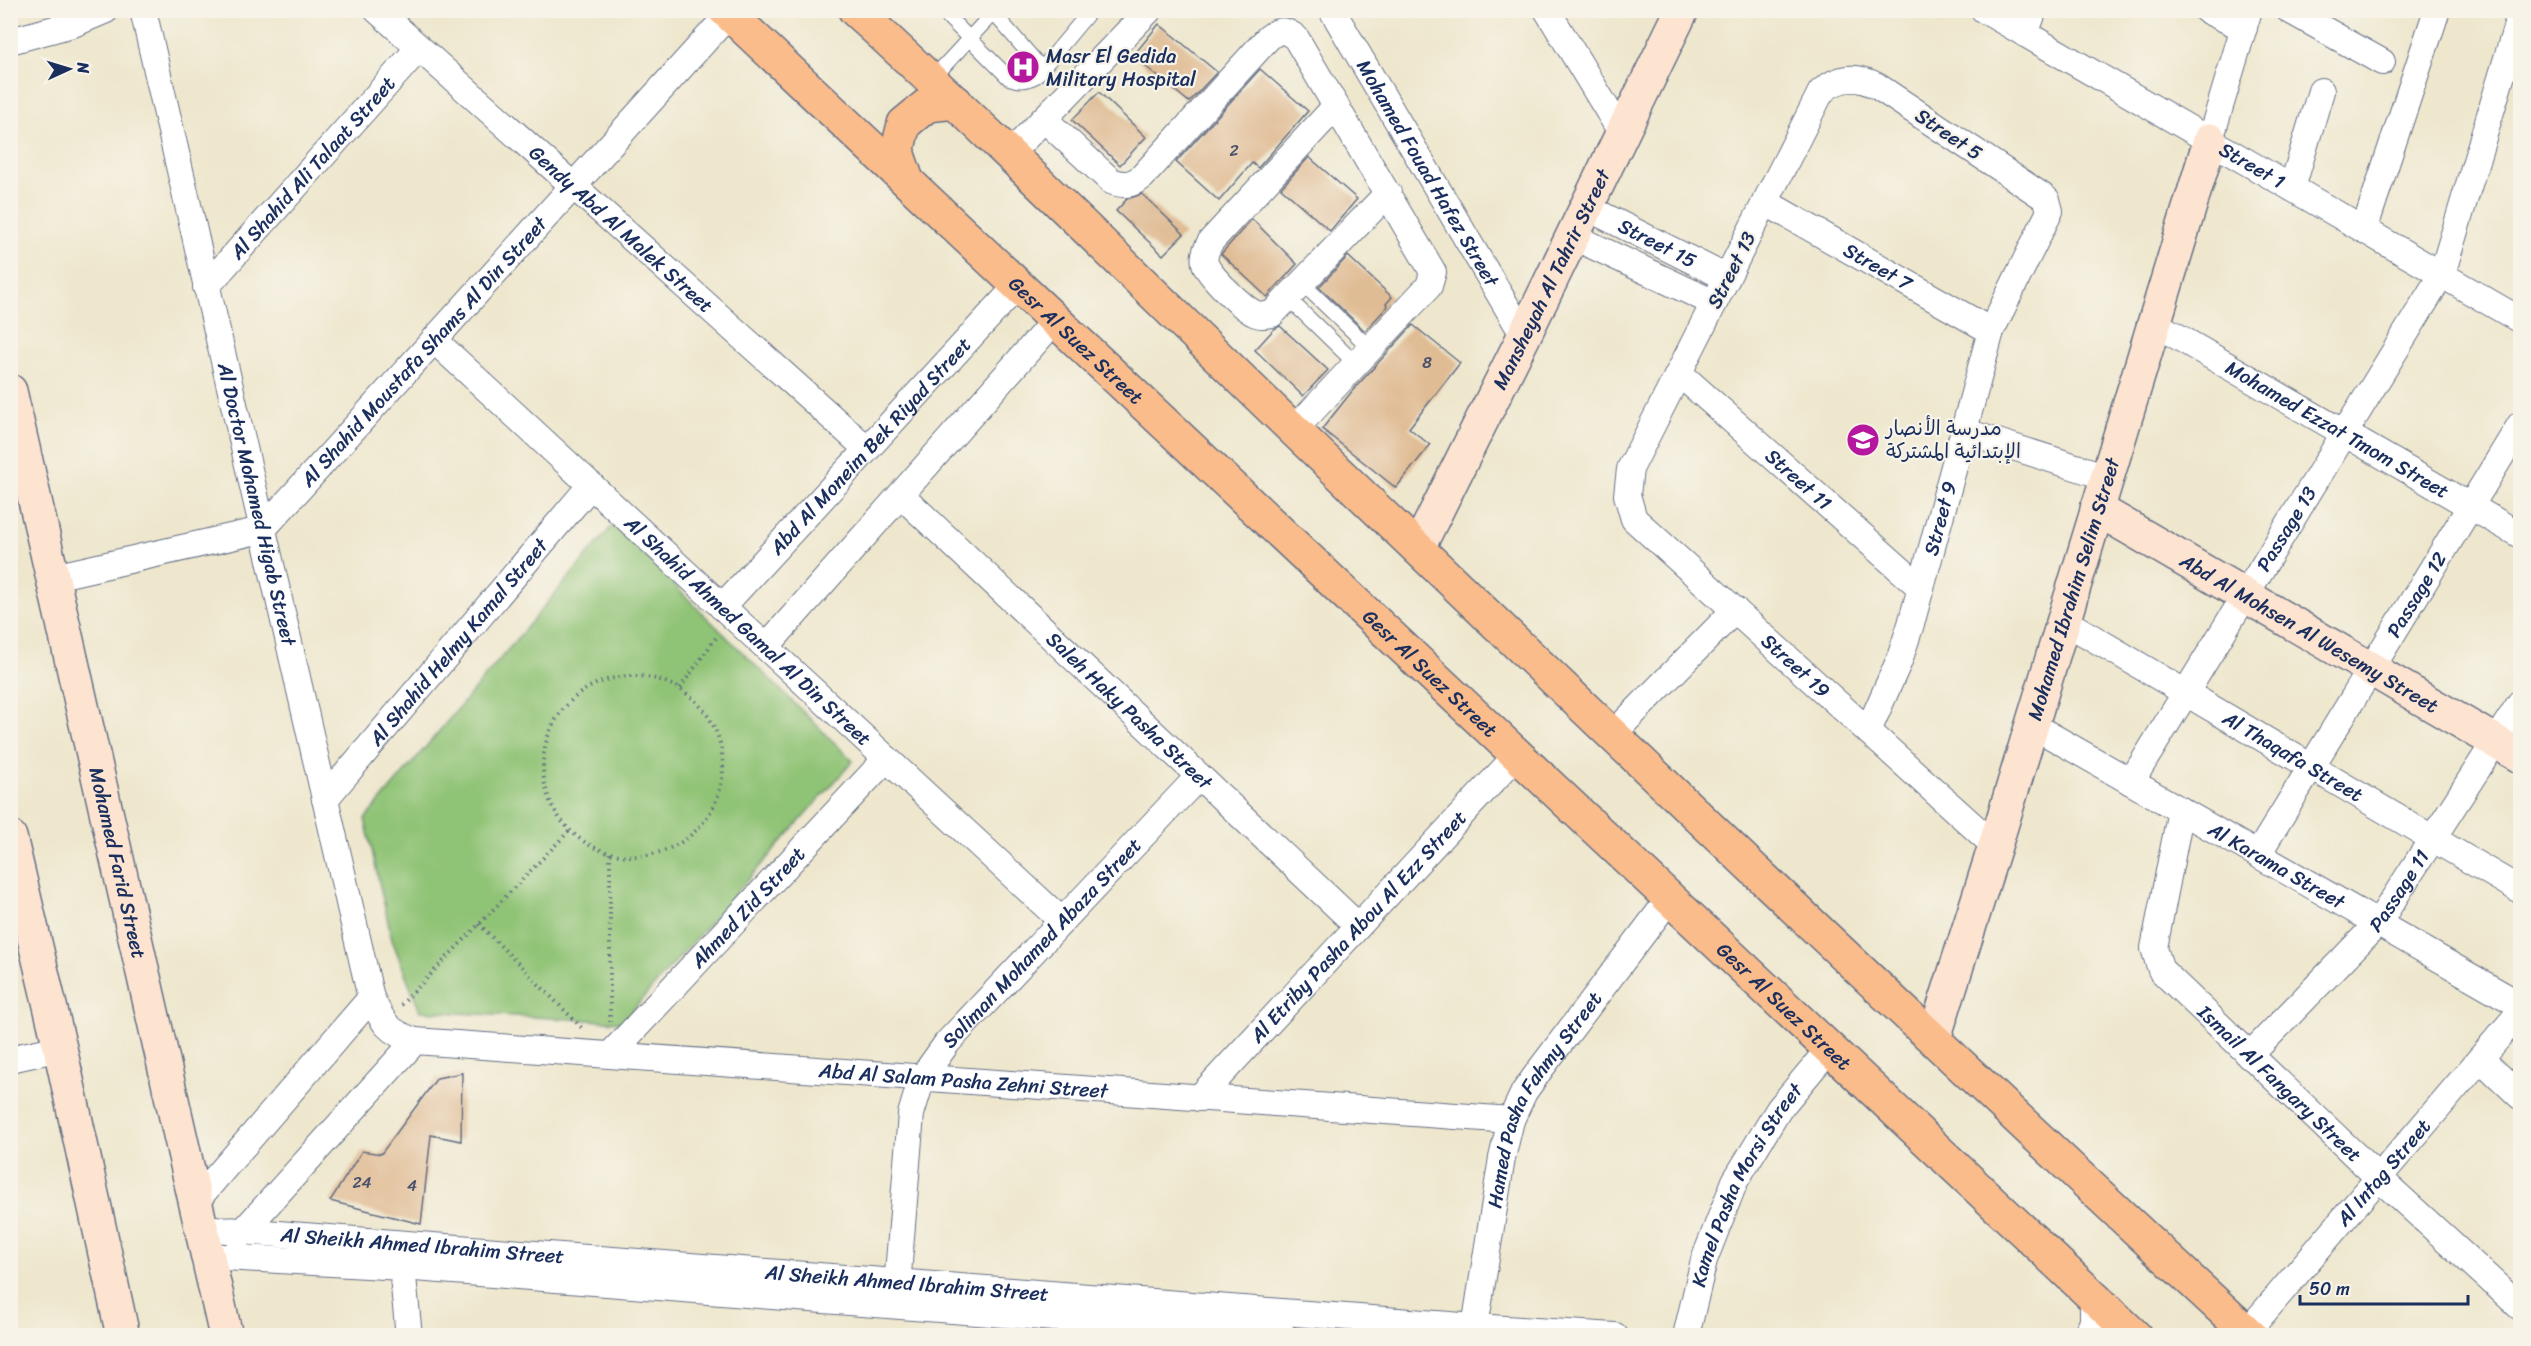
<svg xmlns="http://www.w3.org/2000/svg" width="2531" height="1346" font-family="Sriracha,'Playpen Sans Arabic',sans-serif">
<style>
.green{fill:#8fc374;stroke:#557969;stroke-width:1.5}
.building{fill:#e0bc94}
.lines{fill:none;stroke-linecap:round;stroke-linejoin:round}
.lane-casing{stroke:#656f85;stroke-width:16}
.street-casing{stroke:#656f85;stroke-width:28}
.secondary-casing{stroke:#656f85;stroke-width:36}
.primary-casing{stroke:#656f85;stroke-width:36}
.path{stroke:#656f85;stroke-width:4;stroke-dasharray:1.5 4.5;stroke-linecap:butt}
.lane{stroke:#fff;stroke-width:14}
.street{stroke:#fff;stroke-width:26}
.secondary{stroke:#fde4d1;stroke-width:33}
.primary{stroke:#fabc8b;stroke-width:33}
.labels{text-anchor:middle;stroke-width:4.5;stroke-linejoin:round;paint-order:stroke}
.number-label{font-size:16px;fill:#4c526c}
.poi-label{font-size:20px;fill:#1b2f5e;stroke:#f7f3e8;text-anchor:start}
.street-label{font-size:20px;fill:#1b2f5e;stroke:#f7f3e8}
</style>
<rect width="100%" height="100%" fill="#f7f3e8"/>
<filter id="ink" filterUnits="userSpaceOnUse"><feTurbulence type="fractalNoise" baseFrequency=".0167" numOctaves="2"/><feDisplacementMap in="SourceGraphic" scale="12" xChannelSelector="R" yChannelSelector="G"/><feConvolveMatrix kernelMatrix="1 2 1 2 8 2 1 2 1" color-interpolation-filters="sRGB"/></filter>
<filter id="wash" filterUnits="userSpaceOnUse"><feTurbulence type="fractalNoise" baseFrequency=".008" numOctaves="4" result="noise"/><feDisplacementMap in="SourceGraphic" scale="24" xChannelSelector="R" yChannelSelector="G"/><feGaussianBlur stdDeviation="1.35" result="paint"/><feColorMatrix in="noise" values="0 0 0 0 0 0 0 0 0 0 0 0 0 0 0 0 0 1.4 0 .05"/><feComposite in="paint" operator="in"/></filter>
<g filter="url(#wash)">
<rect width="100%" height="100%" fill="#eee7cd"/>
<path class="green" d="M613 525 853 761 622 1022 420 1011 392 940 365 819Z"/>
<g id="blocks">
<path class="building" d="M1159 24 1217 72 1189 102 1133 56Z
M1260 69 1308 111 1258 168 1252 163 1219 201 1176 162Z
M1099 92 1146 137 1120 165 1072 120Z
M1309 157 1357 199 1330 231 1281 188Z
M1142 194 1184 234 1163 255 1116 211 1127 199Z
M1252 219 1297 264 1267 297 1221 254Z
M1348 256 1392 297 1386 304 1388 306 1365 331 1319 287Z
M1413 325 1460 363 1409 428 1430 445 1396 488 1322 429 1353 390Z
M1280 326 1328 370 1303 396 1255 350 1274 329Z
M462 1073 461 1141 431 1135 421 1224 330 1201 362 1151 381 1154 437 1078Z"/>
</g>
</g>
<g filter="url(#ink)">
<use href="#blocks" fill-opacity="0" stroke="#656f85" stroke-width="1.5"/>
<g class="lines">
<g class="lane-casing">
<path id="lane" d="M941 10 1009 78C1020 82 1026 81 1036 76L1091 10
M991 10 1043 70
M931 80 993 13
M1303 284 1370 348
M1289 299 1356 364"/>
</g>
<g class="street-casing">
<g id="street">
<path id="s1" d="M143 10 371 998C383 1023 388 1032 415 1041L1511 1120"/>
<path id="s2" d="M377 10 867 449"/>
<path id="s3" d="M1332 10 1524 336"/>
<path d="M1547 10 1621 132"/>
<path id="s4" d="M1984 10 2520 320"/>
<path d="M2206 10 2244 28"/>
<path d="M2289 10 2382 62"/>
<path d="M2025 34 2034 10"/>
<path d="M10 41 73 24 106 10"/>
<path d="M1336 106 1211 241C1207 248 1203 255 1205 263 1207 274 1243 308 1254 313 1260 316 1266 315 1272 314L1388 193"/>
<path d="M1044 119 1111 181C1124 186 1131 185 1142 177L1268 38C1279 29 1285 29 1296 38L1433 272 1429 286 1294 430"/>
<path d="M2210 140 2249 10"/>
<path d="M1009 155 1149 10"/>
<path d="M2292 188 2321 91"/>
<path id="s5" d="M1765 202 1991 331"/>
<path id="s6" d="M1586 207 1727 278"/>
<path d="M2364 230 2437 10"/>
<path d="M1572 236 1714 303"/>
<path id="s7" d="M206 287 419 48"/>
<path id="s8" d="M2154 323 2520 535"/>
<path id="s9" d="M434 340 1062 921"/>
<path id="s10" d="M1679 373 1920 587"/>
<path d="M1963 431 2107 477"/>
<path id="s11" d="M901 495 1358 926"/>
<path id="s12" d="M54 577 262 530 729 14"/>
<path id="s13" d="M722 607 1018 285"/>
<path id="s14" d="M2064 621 2520 890"/>
<path d="M766 647 1055 320"/>
<path id="s15" d="M2032 725 2520 1005"/>
<path id="s16" d="M1868 731 1899 661 1911 624 1991 331 2050 211 2047 200 2042 196 1877 86C1857 75 1838 76 1821 92L1630 469 1627 495 1634 519 1995 846"/>
<path d="M1613 734 1735 610"/>
<path id="s17" d="M2131 782 2442 274 2520 15"/>
<path id="s18" d="M325 799 591 485"/>
<path id="s19" d="M2181 810 2154 948 2161 970 2379 1178 2520 1307"/>
<path id="s20" d="M2258 854 2520 425"/>
<path id="s21" d="M610 1055 886 759"/>
<path id="s22" d="M2249 1056 2378 923 2520 703"/>
<path d="M10 1059 60 1048"/>
<path d="M2481 1059 2520 1096"/>
<path id="s23" d="M1199 1098 1517 755"/>
<path d="M195 1202 371 998"/>
<path id="s24" d="M201 1228 1475 1327 1615 1336"/>
<path d="M238 1237 415 1041"/>
<path d="M207 1256 402 1267 1284 1336"/>
<path d="M402 1267 409 1336"/>
<path id="s25" d="M896 1299 911 1114 922 1078 947 1043 1199 776"/>
<path id="s26" d="M1475 1327 1502 1158 1511 1120 1524 1092 1542 1067 1670 898"/>
<path id="s27" d="M2247 1332 2520 1012"/>
<path id="s28" d="M1686 1336 1704 1260 1735 1181 1779 1109 1829 1049"/>
<path d="M2087 1336 2093 1321V1298"/>
</g>
</g>
<g class="secondary-casing">
<g id="secondary">
<path id="s29" d="M10 391 226 1336"/>
<path id="s30" d="M2097 509 2520 756"/>
<path id="s31" d="M1418 548 1524 336 1682 10"/>
<path d="M10 837 60 1048 123 1336"/>
<path id="s32" d="M1934 1038 1995 846 2210 140"/>
</g>
</g>
<g class="primary-casing">
<g id="primary">
<path id="s33" d="M725 10 2135 1336"/>
<path d="M855 10C1006 147 1149 291 1296 432 1612 735 1929 1038 2251 1336"/>
<path d="M907 180 897 152 904 124 927 105 956 102"/>
</g>
</g>
<path class="path" d="M543 766a90 90 0 1 1 180 0a90 90 0 1 1-180 0Z
M680 688 718 635
M610 853V1022
M479 924 584 1030
M401 1005 570 830"/>
<use href="#lane" class="lane"/>
<use href="#street" class="street"/>
<use href="#secondary" class="secondary"/>
<use href="#primary" class="primary"/>
</g>
</g>
<defs>
<g id="hospital-disc" transform="scale(1.725)"><circle r="9.5" fill="#b5179e" stroke="#f7f3e8"/><path d="M-5-5h3v3.5h4V-5h3V5h-3V1.5h-4V5h-3Z" fill="#fff"/></g>
<g id="school-disc" transform="scale(1.725)"><circle r="9.5" fill="#b5179e" stroke="#f7f3e8"/><path d="M0-5L7-2L0 1L-7-2ZM-4 1L0 2.5L4 1V4Q0 6-4 4Z" fill="#fff"/></g>
</defs>
<g fill-rule="evenodd">
<use href="#hospital-disc" x="1023" y="67"/>
<use href="#school-disc" x="1863" y="440"/>
</g>
<g class="labels">
<g class="number-label">
<text x="1234" y="156">2</text>
<text x="1427" y="368">8</text>
<text x="362" y="1188">24</text>
<text x="412" y="1191">4</text>
</g>
<g class="poi-label">
<text x="1046" y="63">Masr El Gedida<tspan x="1046" dy="23">Military Hospital</tspan></text>
<text x="1886" y="435">مدرسة الأنصار<tspan x="1886" dy="23">الإبتدائية المشتركة</tspan></text>
</g>
<g class="street-label">
<text transform="translate(1949 134) rotate(34)" y="7">Street 5</text>
<text dy="7" stroke="none"><textPath href="#s4" startOffset="310">Street 1</textPath></text>
<text dy="7" stroke="none"><textPath href="#s7" startOffset="160">Al Shahid Ali Talaat Street</textPath></text>
<text dy="7" stroke="none"><textPath href="#s3" startOffset="189">Mohamed Fouad Hafez Street</textPath></text>
<text dy="7" stroke="none"><textPath href="#s2" startOffset="328">Gendy Abd Al Malek Street</textPath></text>
<text dy="7" stroke="none"><textPath href="#s6" startOffset="80">Street 15</textPath></text>
<text dy="7" stroke="none"><textPath href="#s5" startOffset="130">Street 7</textPath></text>
<text transform="translate(1731 270) rotate(-63)" y="7">Street 13</text>
<text dy="7" stroke="none"><textPath href="#s31" startOffset="300">Mansheyah Al Tahrir Street</textPath></text>
<text dy="7" stroke="none"><textPath href="#s33" startOffset="482">Gesr Al Suez Street</textPath></text>
<text dy="7" stroke="none"><textPath href="#s12" startOffset="454">Al Shahid Moustafa Shams Al Din Street</textPath></text>
<text dy="7" stroke="none"><textPath href="#s8" startOffset="212">Mohamed Ezzat Tmom Street</textPath></text>
<text dy="7" stroke="none"><textPath href="#s13" startOffset="219">Abd Al Moneim Bek Riyad Street</textPath></text>
<text dy="7" stroke="none"><textPath href="#s10" startOffset="160">Street 11</textPath></text>
<text dy="7" stroke="none"><textPath href="#s1" startOffset="507">Al Doctor Mohamed Higab Street</textPath></text>
<text dy="7" stroke="none"><textPath href="#s16" startOffset="225">Street 9</textPath></text>
<text dy="7" stroke="none"><textPath href="#s17" startOffset="297">Passage 13</textPath></text>
<text dy="7" stroke="none"><textPath href="#s32" startOffset="470">Mohamed Ibrahim Selim Street</textPath></text>
<text dy="7" stroke="none"><textPath href="#s20" startOffset="304">Passage 12</textPath></text>
<text dy="7" stroke="none"><textPath href="#s9" startOffset="428">Al Shahid Ahmed Gamal Al Din Street</textPath></text>
<text dy="7" stroke="none"><textPath href="#s30" startOffset="246">Abd Al Mohsen Al Wesemy Street</textPath></text>
<text dy="7" stroke="none"><textPath href="#s18" startOffset="206">Al Shahid Helmy Kamal Street</textPath></text>
<text dy="7" stroke="none"><textPath href="#s16" startOffset="1522">Street 19</textPath></text>
<text dy="7" stroke="none"><textPath href="#s33" startOffset="968">Gesr Al Suez Street</textPath></text>
<text dy="7" stroke="none"><textPath href="#s11" startOffset="314">Saleh Haky Pasha Street</textPath></text>
<text dy="7" stroke="none"><textPath href="#s14" startOffset="266">Al Thaqafa Street</textPath></text>
<text dy="7" stroke="none"><textPath href="#s29" startOffset="484">Mohamed Farid Street</textPath></text>
<text dy="7" stroke="none"><textPath href="#s15" startOffset="282">Al Karama Street</textPath></text>
<text dy="7" stroke="none"><textPath href="#s22" startOffset="224">Passage 11</textPath></text>
<text dy="7" stroke="none"><textPath href="#s21" startOffset="202">Ahmed Zid Street</textPath></text>
<text dy="7" stroke="none"><textPath href="#s23" startOffset="234">Al Etriby Pasha Abou Al Ezz Street</textPath></text>
<text dy="7" stroke="none"><textPath href="#s25" startOffset="404">Soliman Mohamed Abaza Street</textPath></text>
<text dy="7" stroke="none"><textPath href="#s33" startOffset="1454">Gesr Al Suez Street</textPath></text>
<text dy="7" stroke="none"><textPath href="#s1" startOffset="1628">Abd Al Salam Pasha Zehni Street</textPath></text>
<text dy="7" stroke="none"><textPath href="#s19" startOffset="328">Ismail Al Fangary Street</textPath></text>
<text dy="7" stroke="none"><textPath href="#s26" startOffset="242">Hamed Pasha Fahmy Street</textPath></text>
<text dy="7" stroke="none"><textPath href="#s27" startOffset="210">Al Intag Street</textPath></text>
<text dy="7" stroke="none"><textPath href="#s28" startOffset="164">Kamel Pasha Morsi Street</textPath></text>
<text dy="7" stroke="none"><textPath href="#s24" startOffset="222">Al Sheikh Ahmed Ibrahim Street</textPath></text>
<text dy="7" stroke="none"><textPath href="#s24" startOffset="708">Al Sheikh Ahmed Ibrahim Street</textPath></text>
</g>
</g>
<rect width="2531" height="1346" fill="none" stroke="#f7f3e8" stroke-width="36"/>
<g transform="translate(69 69) rotate(86)" stroke="#f7f3e8" stroke-width="4.5" paint-order="stroke">
<path d="M0-4.5L10 22L0 15L-10 22Z" fill="#1b2f5e"/>
<text y="-9" font-size="16" font-weight="bold" text-anchor="middle" fill="#1b2f5e">N</text>
</g>
<path d="M2300 1295v9h168v-9" fill="none" stroke="#1b2f5e" stroke-width="3"/>
<text x="2309" y="1295" font-size="18" fill="#1b2f5e" stroke="#f7f3e8" stroke-width="4.5" paint-order="stroke">50 m</text>
</svg>
